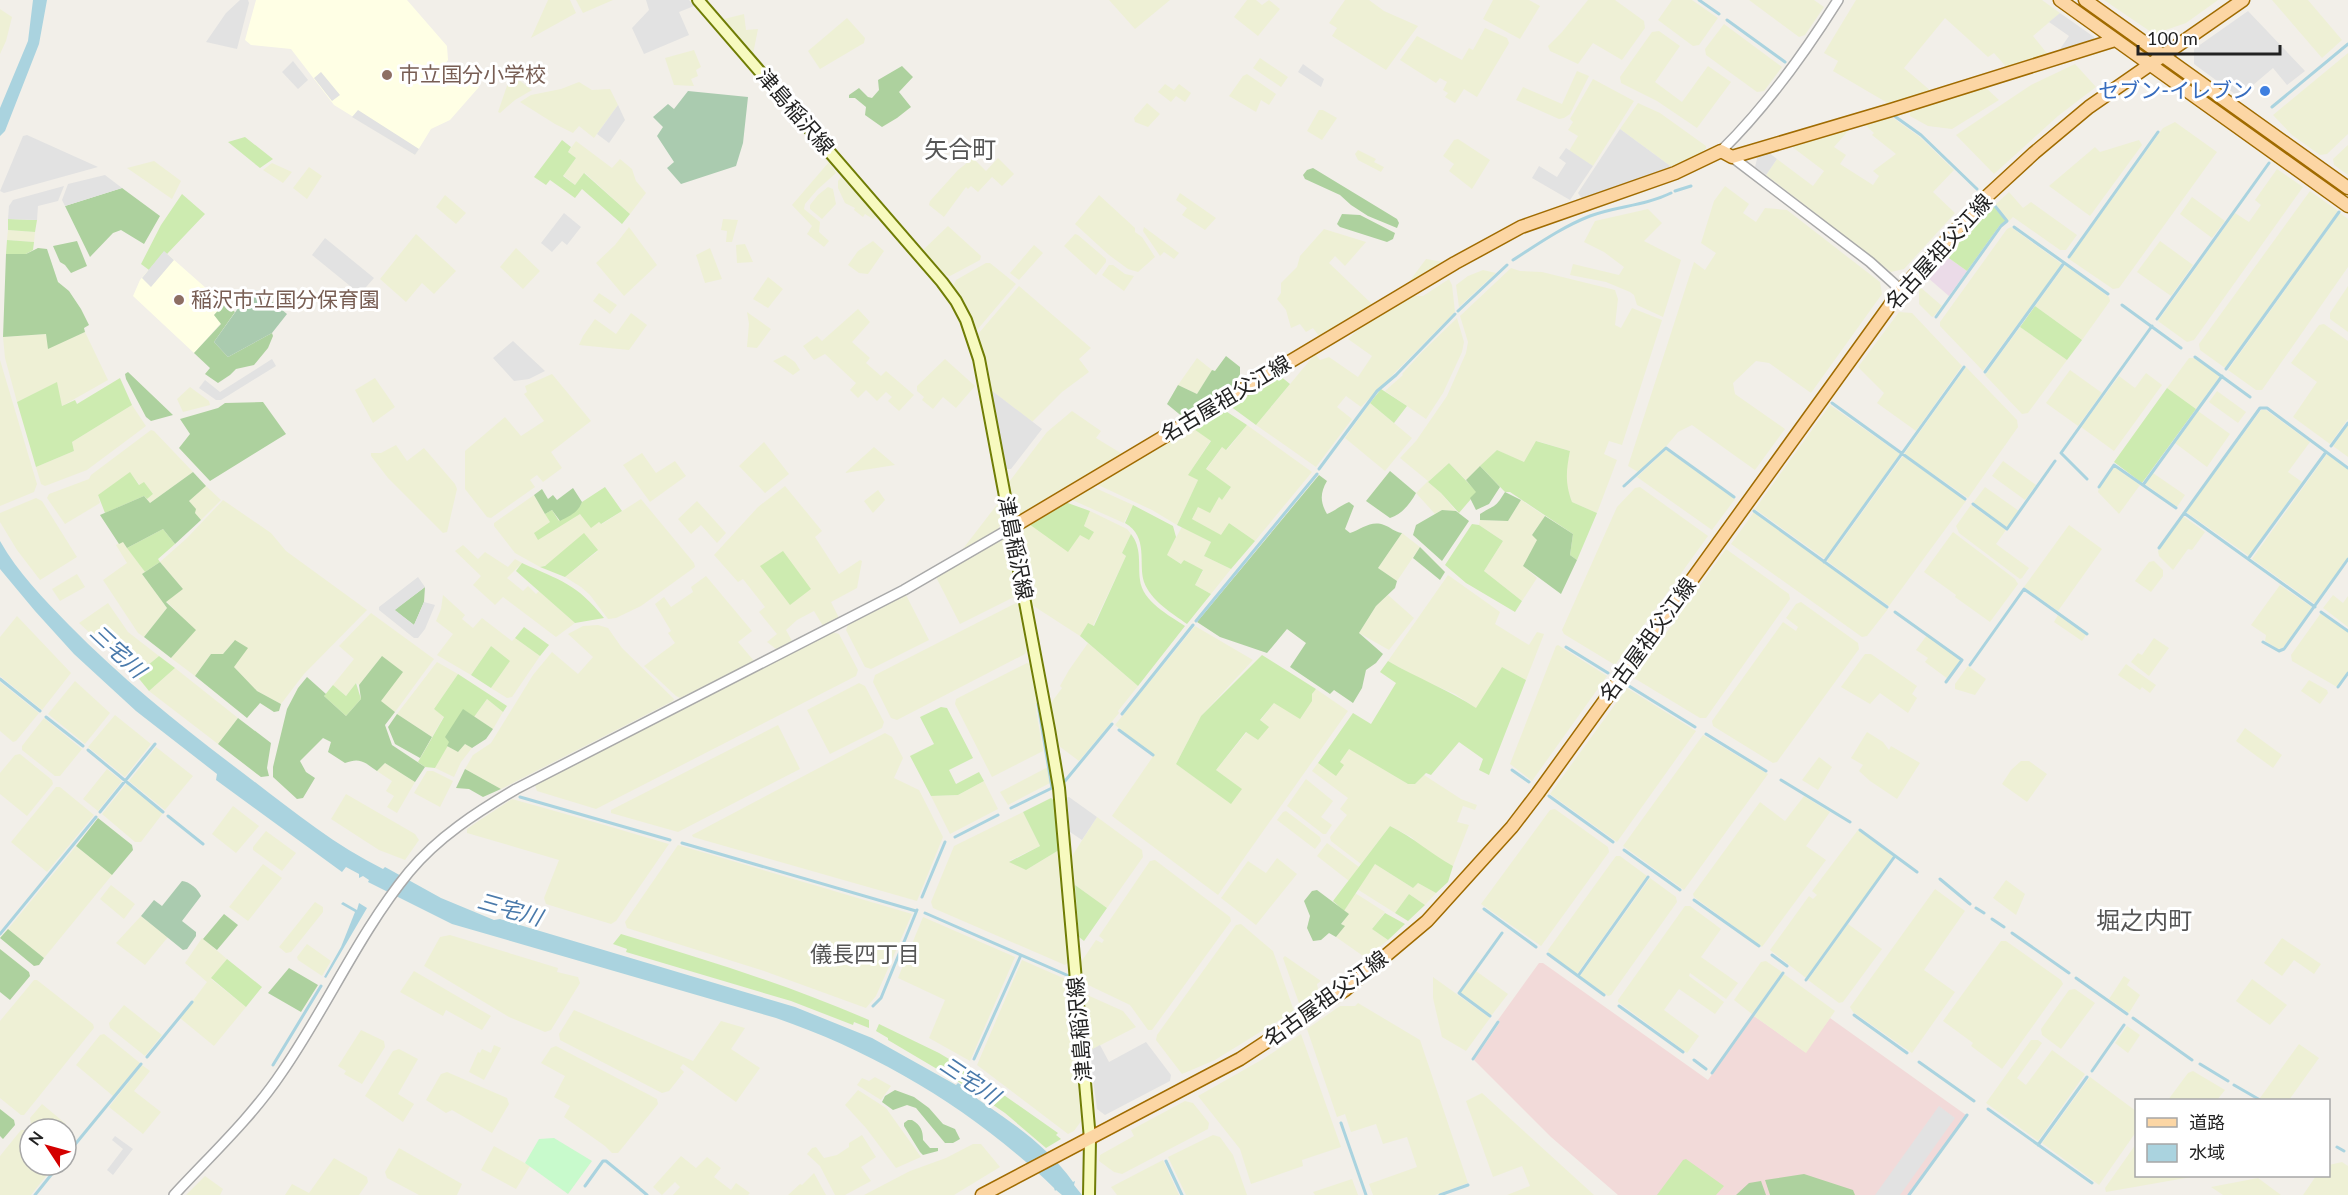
<svg xmlns="http://www.w3.org/2000/svg" width="2348" height="1195" font-family="Lato,'Noto Sans JP',sans-serif">
<style>
.commercial{fill:#f2dad9}
.industrial{fill:#ebdbe8}
.education{fill:#ffffe5}
.farmland{fill:#eef0d5}
.grass{fill:#cdebb0}
.forest{fill:#add19e}
.cemetery{fill:#aacbaf}
.park{fill:#c8facc}
.parking{fill:#e2e2e2}
.water{fill:#aad3df}
.lines{fill:none;stroke-linecap:round;stroke-linejoin:round}
.stream{stroke:#aad3df;stroke-width:3}
.tertiary-casing{stroke:#a9a9a9;stroke-width:12}
.secondary-casing{stroke:#707d05;stroke-width:14}
.primary-casing{stroke:#a06b00;stroke-width:15}
.tertiary{stroke:#fff;stroke-width:9}
.secondary{stroke:#f7fabf;stroke-width:10}
.primary{stroke:#fcd6a4;stroke-width:12}
.education-dot{fill:#8d6e63;stroke:#fff;stroke-width:2}
.shop-dot{fill:#3f7fe0;stroke:#fff;stroke-width:2}
.labels{text-anchor:middle;stroke-width:6;stroke-linejoin:round;paint-order:stroke}
.education-label{font-size:21px;fill:#785e54;stroke:#fff;text-anchor:start}
.shop-label{font-size:21px;fill:#366cbe;stroke:#fff;text-anchor:end}
.street-label{font-size:21px;fill:#222;stroke:#fff}
.water-label{font-size:22px;font-style:italic;fill:#4a7aab;stroke:#fff}
.neighbourhood-label{font-size:22px;fill:#555;stroke:#fff}
.quarter-label{font-size:24px;fill:#555;stroke:#fff}
</style>
<rect width="100%" height="100%" fill="#f2efe9"/>
<path class="commercial" d="M1539 963H1543L1708 1080 1754 1016 1805 1052 1830 1018 1966 1115 1908 1195H1618L1551 1137 1474 1060 1500 1022 1498 1020Z"/>
<path class="industrial" d="M1946 256 1967 271 1949 296 1927 277Z"/>
<path class="education" d="M256 0H407L447 46 448 60 445 64 479 87 450 120 431 129 415 155 334 105 291 49 251 45 245 40Z
M164 251 224 304 214 315 221 323 194 353 133 296 140 280Z"/>
<path class="farmland" d="M548 0H570L576 13 531 38Z
M576 0H613L583 13Z
M1109 0H1170L1135 29Z
M1247 0H1256L1262 5 1269 0 1280 9 1258 36 1234 17Z
M1345 0H1369L1384 11 1418 26 1386 70 1332 36 1337 28 1329 23Z
M1493 0H1529L1540 6 1520 39 1483 19Z
M1588 0H1615L1644 21 1645 28 1622 60 1593 43 1578 64 1550 51 1548 46 1562 32Z
M1672 0H1692L1718 18 1699 45 1693 46 1658 20Z
M1749 0H1814L1824 7 1805 35 1799 37Z
M1856 0H2042L2060 13 2033 36 2050 57 2009 70 1994 53 1988 57 1945 18 1904 68 1932 92 1891 105 1833 71 1838 61 1824 53Z
M2104 0H2218L2186 23 2154 34Z
M2272 0H2308L2342 40 2322 58Z
M0 9 12 17 6 41 0 54Z
M744 14 746 30 758 29 753 54 724 19Z
M847 18 865 38 864 43 820 69 808 51Z
M1724 24 1782 67 1764 91 1757 92 1706 55 1705 49Z
M1485 28 1507 38 1509 43 1477 97 1464 89 1455 103 1445 97 1448 93 1443 90 1447 82 1440 78 1436 83 1400 60 1417 36 1462 60 1469 48 1473 50Z
M1659 31 1680 46 1655 82 1682 102 1708 66 1731 82 1697 128 1657 101 1621 83 1620 77 1652 32Z
M694 50 701 67 696 70 698 76 691 79 694 86 674 85 665 58Z
M2348 53V134L2327 154 2320 155 2292 135 2273 115Z
M1260 58 1288 77 1281 87 1253 68Z
M2075 64 2096 87 2058 116 1994 174 1956 135 2031 85Z
M1577 71 1589 76 1570 114 1564 118 1559 119 1516 100 1523 87 1562 104Z
M511 74 532 90 515 100 500 113 498 112Z
M1247 74 1276 94 1269 105 1261 100 1256 112 1229 96 1243 76Z
M1593 79 1634 101 1593 166 1569 151 1578 136 1568 130 1573 122 1570 119Z
M579 82 592 90 610 89 618 105 594 138 579 126 573 133 555 124 520 102 531 95 561 89Z
M1165 84 1174 90 1179 84 1191 93 1185 102 1176 96 1171 102 1158 92Z
M1985 87 1999 100 1952 129 1928 126 1910 116V110Z
M1147 103 1160 114 1148 127 1135 122 1134 118Z
M1638 103 1660 113 1706 146V149L1690 161 1673 168 1620 129Z
M1319 110H1323L1337 118 1322 140 1307 131Z
M1889 115 1920 137 1954 170 1933 192 1955 213 1904 269 1891 272 1766 175 1777 159 1813 186 1824 171 1791 146 1846 129 1848 131 1834 147 1846 155 1840 164 1873 185 1879 176 1873 171 1896 154 1872 135 1874 133 1863 123Z
M2175 122 2217 152 2119 288 2113 289 2069 259 2163 128Z
M1458 139 1490 160 1472 189 1449 171 1454 164 1443 156 1454 140Z
M2139 140 2142 145 2090 216 2049 186 2095 147 2100 152Z
M576 141 612 168 620 159 632 169 636 181 646 193 630 214 585 173 575 185 563 175 576 158 568 152Z
M2348 145V175L2334 165 2333 159Z
M1358 150 1376 159 1374 162 1384 167 1381 172 1358 160 1355 154Z
M973 158 986 171 998 158 1014 174 1002 186 992 177 978 192 971 186 968 189 966 187 944 217 929 205 930 201 958 170Z
M154 161 181 181 172 199 127 168Z
M829 162 836 173 817 190 805 204 804 209 820 222 819 232 829 241 824 247 807 234 812 226 792 205Z
M272 163 292 172 283 183 263 170Z
M309 167 322 176 307 199 293 188Z
M2277 169 2303 187 2194 340 2187 342 2158 321 2235 213 2249 222 2261 205 2255 200Z
M841 177 876 216 873 219 865 214 863 217 854 210 855 208 845 203 838 188V181Z
M1725 186 1749 204 1743 213 1756 222 1765 208 1787 210 1880 282 1882 294 1811 393 1769 363 1756 361 1733 383 1735 394 1785 429 1755 470 1692 425 1678 432 1659 455 1638 472 1628 466 1694 262 1705 270 1716 253 1701 243 1714 201Z
M828 187 833 189 836 204 822 219 810 209V205L818 195Z
M2310 191 2338 211 2225 368 2200 350 2199 344Z
M2009 192 2023 208 2031 202 2077 235 2066 250H2060L2013 217 2009 221 1995 205Z
M1180 193 1216 218 1205 230 1182 215 1187 208 1176 200Z
M445 195 466 213 456 224 436 207Z
M1099 195 1135 228V232L1142 237 1155 257 1138 272 1128 269 1109 255 1075 224Z
M2192 197 2225 221 2212 238 2180 214Z
M1648 209 1662 223 1644 241 1681 260 1663 317 1637 305 1634 295 1630 292 1606 282 1570 275 1573 264 1619 275 1624 267 1604 252 1584 242 1595 221Z
M2340 213 2348 219V267L2262 390H2256L2228 370Z
M723 219 738 220 732 242H726L727 231 721 230Z
M948 226 981 256 980 260 950 276 945 275 923 250Z
M629 227 657 265 624 296 596 263 615 245Z
M1144 227 1179 253 1174 259 1164 252 1160 256 1143 231Z
M2011 227 2062 264 1983 371 1940 326V322L2007 229Z
M1324 229 1366 242 1345 266 1335 256 1329 263 1373 305 1319 336 1313 328 1306 332 1300 324 1291 328 1286 310 1277 299 1281 293V283L1297 267 1300 256Z
M8 230 35 232 34 242 7 240Z
M416 234 456 271 434 294 422 283 406 302 380 279Z
M1075 234 1078 235 1106 259V262L1096 275 1064 246Z
M873 241 884 251 868 274 859 273 848 265 858 251Z
M2160 241 2193 265 2171 296 2137 272Z
M745 244 753 262 737 263 736 245Z
M1034 245 1043 253 1019 280 1010 273Z
M516 248 540 271 523 289 500 267Z
M710 248 722 279 705 283 696 255Z
M1426 259 1443 262 1444 265 1406 286Z
M986 263H990L1016 284 977 330 953 286 956 280Z
M1109 265H1113L1125 274 1134 276 1124 291 1102 275Z
M2065 265 2109 297 2110 301 2082 340 2035 306Z
M1511 268 1520 271 1542 272 1615 290 1618 299 1615 325 1621 328 1632 308 1662 320 1622 445 1609 441 1604 454 1617 460 1597 513 1572 502 1566 484 1565 472 1570 451 1537 441 1524 463 1497 450 1466 480 1449 463 1428 482 1441 493 1456 511 1442 510 1435 514 1416 493 1428 481 1400 458 1416 441 1447 396 1466 353 1468 342 1460 316Z
M1483 270 1496 273 1459 307 1456 285 1468 276Z
M768 277 783 289 768 308 753 299Z
M1449 279 1452 285 1455 312 1361 407 1346 396 1337 407 1352 419 1316 467 1256 425 1315 354 1320 360 1329 357 1358 377 1372 356 1348 339 1367 321 1412 296H1423Z
M1019 286 1091 348 1079 359 1089 372 1062 392 1032 422 991 390 978 334Z
M1919 286 1942 306 1934 316 1932 317 1919 304Z
M2348 286V332L2330 319V313Z
M599 293 617 305 610 314 593 301Z
M858 309 870 322 852 342 870 358 866 363 881 376 886 371 914 395 899 411 888 401 892 397 886 392 877 401 866 390 858 398 850 390 856 383 825 354 814 360 803 346 817 336 822 341Z
M747 312 771 329 757 348 747 347 749 324Z
M1899 312 1912 313 1962 366 1916 431 1877 403 1884 393 1858 367Z
M631 313 647 325 629 350 579 345 583 336 595 319 616 334Z
M1457 318 1464 342 1462 352 1443 393 1426 419 1385 391 1403 375 1402 374 1422 352Z
M2324 324 2348 341V419L2330 444 2293 417 2317 382 2291 363 2319 325Z
M2020 327 2067 360 2028 413 2022 414 1985 375Z
M85 332 108 380 62 406 56 383 17 402 5 358 3 337 46 334 49 348Z
M785 355 795 362 800 370 793 375 773 361Z
M1197 358 1212 370 1197 394 1178 385Z
M2189 358H2194L2220 376 2196 409 2167 388Z
M945 359 975 386 956 408 943 397 933 409 922 400 924 397 917 391V386Z
M0 360 37 484 34 492 0 506Z
M1966 367 2017 420 2018 427 1968 498 1904 454Z
M2070 370 2102 393 2078 426 2046 403Z
M2146 373 2162 385 2114 451 2081 427 2119 376 2135 388Z
M552 374 591 421 551 452 562 468 543 482 537 475 530 480 535 487 491 518 487 517 465 489V451L505 417 521 436 544 421 524 394 527 392 525 386Z
M375 378 395 407 373 423 355 390Z
M190 387 209 401 210 405 183 412 177 399Z
M2217 391 2246 412 2238 423 2209 402Z
M1370 403 1412 438 1385 471 1345 438Z
M132 405 146 426 87 470 45 486 41 484 36 467 74 451 72 442Z
M1830 405 1900 454 1825 559 1755 509Z
M2261 410H2266L2310 442 2288 472 2302 482 2249 556 2186 512Z
M1072 411 1101 431 1096 438 1124 455 1020 515 1015 513 1009 482 1047 432Z
M2198 411 2230 434 2207 467 2175 443Z
M1247 425 1312 472 1255 541 1229 523 1222 536 1192 519 1198 507 1219 497 1222 499 1231 487 1206 470 1222 447 1227 450Z
M2348 425V457L2333 446Z
M1191 427 1211 440 1189 474 1198 480 1177 525 1152 510 1096 484Z
M151 430 154 431 193 472 150 503 147 499 153 494 140 485 130 473 98 495 100 503 65 524 47 498 49 494 89 479 91 475Z
M764 442 789 474 765 493 739 466Z
M396 445 407 461 424 448 455 484 457 489 447 532 443 533 388 478 371 456V453H381Z
M874 447 895 465 845 473Z
M1666 450 1735 499 1712 530 1637 477Z
M642 453 656 473 675 461 686 476 650 502 623 465Z
M2327 454 2348 469V557L2315 604 2252 559Z
M1903 456 1966 501 1889 606 1827 561Z
M2003 461 2036 485 2025 500 1992 476Z
M2114 466 2140 485 2119 514 2098 492 2099 488Z
M2153 473 2185 495 2177 507 2145 484Z
M206 486 221 500 201 520 195 513 189 501Z
M785 486 822 531 815 537 839 574 860 560 862 561 857 588 831 602 839 618 823 626 814 611 797 620 786 630 792 641 776 649 767 642 777 634 759 612 765 607 743 579 738 582 714 555 758 507Z
M1091 486 1133 505 1124 523 1070 499Z
M1640 487 1708 536 1615 665 1564 634 1562 630 1617 507 1635 488Z
M1985 487 2019 511 2007 527 1973 503Z
M878 490 885 500 873 513 864 501Z
M534 495 550 522 580 514 602 524 641 499 694 563 695 567 641 606 616 618 608 619 590 595 581 587 565 577 598 551 540 567 515 553 494 526V523Z
M36 498 42 501 77 557 40 580 17 550 0 522V513Z
M223 500 271 533 286 551 367 610 304 674 281 704 257 691 233 666 234 641 223 654H211L195 676 171 658 195 630 166 601 183 589 160 562 187 538Z
M1521 500 1545 516 1532 535 1538 539 1523 566 1537 578 1522 601 1484 571 1503 541 1479 525 1480 520 1508 521Z
M697 501 726 533 717 543 701 525 691 534 678 519Z
M999 502 1003 520 998 529 962 550Z
M1971 505 2006 530 1996 544 2029 568 2022 578 2020 579 1959 533 1956 526Z
M1090 511 1127 529 1131 534 1122 553 1126 556 1093 626 1088 624 1080 636 1032 605 1018 534 1029 524 1080 535 1094 532 1084 526Z
M1754 512 1888 609 1867 636 1862 637 1731 544Z
M2183 516 2205 532 2192 550 2188 549 2173 570 2159 556 2158 551Z
M2069 525 2102 549 2058 611 2024 587Z
M1182 527 1211 542 1204 556 1231 569 1211 594 1195 585 1203 571 1184 560 1182 564 1166 555Z
M1953 532 2015 579 2018 584 1990 622 1955 597 1956 595 1924 572Z
M1402 533 1420 547 1397 581 1378 568Z
M1002 538 1008 542 1017 590 1014 597 960 624 936 577Z
M123 541 145 572 142 574 167 608 144 637 138 633 103 580 127 563 116 545Z
M463 545 478 559 485 552 508 567 515 559 522 563 507 578 523 591 528 586 536 594 539 591 575 623 556 637 503 597 495 605 473 585 481 576 455 551Z
M1726 549 1789 594 1790 599 1706 718H1700L1634 678Z
M2154 561 2163 570V576L2151 592 2135 581 2149 562Z
M77 574 85 587 60 601 52 589Z
M1448 575 1500 612 1495 624 1529 645 1537 632 1544 634 1526 680 1502 667 1477 709 1455 694 1420 679 1388 661Z
M706 576 752 631 738 642 754 661 680 698 676 696 644 666 675 643 668 633 671 631 655 604 664 597 671 607 693 592 691 587Z
M2280 585 2312 607 2283 648 2278 649 2265 641 2266 635 2251 625Z
M443 595 465 615 462 619 473 628 482 618 512 641 515 638 540 656 512 697 507 698 491 688 509 662 491 646 471 675 437 655 453 634 436 621 441 609Z
M906 595 929 640 871 669 865 667 846 630 848 625Z
M1388 595 1414 618 1389 650 1359 633 1376 606Z
M2333 595 2343 603 2348 596V627L2323 608Z
M1801 602 1858 643 1859 649 1777 762 1773 763 1713 726 1712 721 1783 622 1796 631 1798 627 1786 618 1796 604Z
M108 603 128 632 159 656 136 675 79 623Z
M1016 603 1021 606 1028 648 1025 654 897 720 891 718 873 682 875 675Z
M371 613 434 659 395 712 380 701 382 656 359 685 356 683 346 696 333 685 354 659 339 646Z
M2321 613 2348 632V672L2337 687 2292 661 2291 655Z
M2058 615 2086 635 2082 641 2054 622Z
M17 616 71 673 42 710 0 676V637Z
M598 625 608 628 622 648 674 699 673 701 501 789 465 769 473 755 491 743 533 675 552 652 578 674 593 657 568 634 583 626Z
M1195 626 1253 660 1201 716 1176 764 1231 803 1241 789 1216 770 1247 732 1258 740 1260 721 1274 703 1312 694 1316 689 1348 711 1218 895 1112 816 1154 755 1115 725Z
M832 632 839 634 858 670 856 676 596 809 537 791 535 785Z
M1927 635 1961 660 1948 679 1925 662 1928 658 1916 650Z
M2154 638 2169 648 2149 676 2131 662 2138 653 2142 655Z
M1088 643 1138 686 1118 711 1119 713 1079 761 1059 746 1051 703 1062 688 1060 686 1069 670Z
M1558 645 1607 676 1532 781 1510 764 1556 646Z
M1865 654H1871L1917 686 1912 694 1917 698 1908 713 1880 693 1870 704 1841 687Z
M437 662 458 674 434 709 444 716 432 737 397 714Z
M1027 663 1032 665 1039 703 1035 704 1043 751 992 777 955 704 956 699Z
M2126 664 2156 685 2150 693 2142 687 2140 690 2118 675Z
M1968 666 1986 679 1975 695 1955 689V684Z
M175 668 238 718 218 744 149 691Z
M2309 680 2327 690 2328 693 2320 704 2301 691Z
M75 681 110 713 85 744 48 714Z
M0 682 39 713 16 741 13 742 0 731Z
M859 683 865 686 884 722 882 728 830 754 807 710Z
M1627 688 1696 731 1617 842 1550 794Z
M487 699 503 712 493 729 474 717Z
M115 715 151 744 125 777 88 747Z
M44 718 82 749 60 776H55L22 750V746Z
M778 725 800 769 678 832 611 813V810Z
M2245 728 2282 755 2273 768 2236 741Z
M1867 732 1883 742 1889 750 1891 746 1920 763 1897 799 1870 781 1859 771 1863 765 1851 758Z
M885 733 892 737 903 758 894 778 919 790 943 837 917 901 693 837 692 835Z
M1703 735 1768 774 1684 890 1623 846Z
M465 744 472 748 461 762 454 777 435 768 447 746 458 752Z
M156 747 193 776 165 810 129 781Z
M1349 748 1408 784H1415L1424 775 1461 799 1477 805 1475 810 1463 806 1457 822 1469 825 1453 866 1428 852 1411 837 1390 826 1361 864 1331 841 1330 837 1347 815 1340 809 1348 798 1312 771 1318 763 1336 775 1340 762Z
M20 754 52 780 53 784 27 816 0 794V773L15 755Z
M1819 757 1832 767 1818 790 1802 780Z
M2021 761H2029L2047 774 2027 802 2002 784 2011 770Z
M385 763 415 782 397 813 387 807 394 796 386 791 392 781 377 771Z
M1048 767 1050 783 1008 805 1000 792Z
M107 769 122 781 98 811 83 799Z
M427 771H433L453 781 440 807 414 793Z
M1306 779 1333 801 1321 817 1332 825 1326 834H1323L1287 806Z
M984 781 998 809 950 834 931 796 958 795Z
M127 783 163 813 141 842H135L102 814Z
M56 787H60L94 815 47 872 11 842Z
M346 794 415 834 419 840 405 860 379 850 331 819Z
M1804 796 1830 812 1806 846 1826 860 1762 947 1694 897 1693 894 1760 802 1785 821Z
M512 799 594 822 669 844 616 921 611 924 546 904 544 898 559 860 467 833V829L474 824Z
M233 806 259 826 236 853 212 834Z
M1555 809 1608 847 1609 852 1541 946 1481 904 1550 810Z
M1286 811 1320 837 1321 841 1315 849 1277 820 1283 812Z
M1023 812 1040 846 1009 861 1026 870 1059 850 1069 962 1065 965 933 908 931 902 954 846Z
M1097 817 1142 850 1143 857 1107 908 1075 885 1072 856Z
M1858 830 1894 856 1806 978 1770 950 1809 896 1813 899 1817 895 1812 891Z
M266 831 296 853 282 871 253 850V847Z
M1327 843 1359 867 1349 881 1317 856Z
M678 845 912 914 876 996 866 1008 761 970 627 928 625 922Z
M76 846 112 875 44 958 8 929Z
M1616 856H1620L1647 876 1577 974 1549 953 1548 950Z
M1277 858 1297 874 1256 925 1221 898 1248 861 1266 873Z
M1155 860 1230 917 1231 921 1152 1030H1148L1130 1005 1082 982 1081 962 1096 940 1102 943 1104 940 1099 936 1150 861Z
M263 864 282 878 248 921 229 907Z
M1375 864 1413 888 1418 883 1436 893 1425 905 1409 894 1395 913 1357 889Z
M1650 878 1676 897 1677 902 1611 995 1608 996 1580 976Z
M2006 880 2025 894 2016 915 1993 898Z
M111 885 135 904 124 919 100 899Z
M1935 889 1965 911 1924 970 1955 992 1912 1053 1853 1012 1850 1007Z
M1355 893 1385 912 1372 929 1388 940 1366 958 1336 937 1344 927 1341 925 1348 914 1344 911Z
M315 902 323 907V912L291 952 286 953 279 947Z
M1685 906H1690L1721 929 1701 957 1738 983 1726 999 1690 973 1689 976 1724 1002 1715 1014 1679 989 1664 1010 1699 1036 1687 1053 1618 1002V1000Z
M141 916 168 937 145 965 116 943Z
M923 917 1015 957 970 1061 929 1038 945 1000 898 978Z
M1241 924 1273 951 1294 1011 1215 1060 1182 1074 1156 1040 1157 1035 1236 925Z
M1848 924 1882 949 1843 1002 1839 1003 1808 980Z
M450 935 558 968 557 972 578 977 580 983 551 1030 545 1032 509 1017 424 966 440 937Z
M202 938 227 959 211 979 246 1007 214 1046 180 1018 207 982 185 963Z
M2282 938 2321 964 2314 974 2294 960 2282 976 2264 963Z
M2001 941H2006L2061 980 2063 984 2002 1069 1971 1046 1973 1043 1943 1021Z
M307 944 331 961 322 976 298 960 297 957Z
M1285 956 1321 981 1317 984 1319 994 1300 1006 1283 958Z
M1022 960 1070 981 1082 1120 1074 1131 1068 1134 977 1065Z
M1766 961 1782 972 1752 1014 1734 1000 1761 962Z
M414 971 491 1016 482 1030 446 1010 443 1016 400 992Z
M1476 971 1508 994 1491 1016 1460 993Z
M1784 974 1835 1011 1806 1053 1754 1016Z
M2124 976 2130 980 2127 985 2140 995 2129 1013 2109 999Z
M1433 977 1490 1018 1466 1051 1442 1037 1433 998Z
M2252 979 2287 1005 2270 1025 2236 1001Z
M34 980H37L93 1024 94 1028 24 1115H21L0 1098V1021Z
M2075 989 2095 1003 2061 1049 2042 1035 2041 1029 2069 990Z
M1085 994 1123 1011 1136 1027 1089 1051Z
M1358 1003 1420 1040 1468 1183 1435 1195H1373L1369 1184 1417 1167 1407 1137 1383 1144 1376 1124 1351 1132 1345 1114 1337 1117 1307 1029 1340 1006H1355Z
M124 1005 162 1035 145 1056 110 1028 109 1023Z
M574 1010 693 1061 721 1021 745 1028 731 1049 760 1068 736 1102 683 1064 680 1068 684 1072 669 1091 662 1093 560 1040 559 1034Z
M2127 1026 2140 1035 2128 1053 2115 1043Z
M361 1030 384 1041 385 1047 362 1084 344 1074 346 1071 338 1066Z
M104 1034 140 1063 113 1096 76 1065 100 1035Z
M1301 1034 1341 1147 1302 1160 1303 1166 1251 1184 1240 1149 1198 1096 1263 1059Z
M2031 1040H2038L2042 1043 2017 1078 2026 1085 2052 1050 2085 1074 2038 1141 1986 1103Z
M2299 1044 2319 1058 2289 1100H2263L2260 1098Z
M494 1045 501 1048 484 1080 469 1072 478 1052 480 1053 482 1049 491 1053Z
M556 1046 657 1099 658 1104 618 1153H612L605 1146 564 1117 570 1106 554 1097 565 1076 541 1063 551 1048Z
M399 1049 418 1059 398 1094 414 1104 403 1122 365 1096 393 1051Z
M142 1065 150 1071 134 1091 161 1112 143 1134 109 1107Z
M2193 1071 2225 1090 2217 1100H2168L2188 1073Z
M447 1072 507 1098 509 1104 492 1133 452 1110 446 1113 426 1100 441 1074Z
M875 1077 891 1086 881 1100 857 1085 862 1078 869 1081Z
M2090 1077 2136 1111V1132L2099 1185 2042 1143Z
M858 1090 886 1108 921 1157 896 1168 866 1128 845 1105Z
M1482 1093 1594 1195H1507L1530 1186 1522 1166 1493 1177 1466 1101Z
M1185 1101 1193 1103 1209 1123 1208 1129 1122 1174 1114 1172 1099 1161 1100 1155 1134 1136 1131 1130Z
M42 1104 66 1124 62 1129H37L31 1124 30 1118Z
M21 1130H26L30 1133V1165H55L31 1195H0V1156Z
M862 1135 876 1157 861 1167 871 1181 845 1195H835L820 1166 807 1154 812 1148 816 1147 824 1158 837 1155 849 1147V1143Z
M1213 1135 1220 1137 1233 1155 1247 1195H1186L1168 1157Z
M973 1144H981L1000 1167 954 1195H864L910 1171 946 1158Z
M2136 1144V1176H2197L2106 1192 2105 1188Z
M494 1146 530 1166 516 1189 481 1170Z
M399 1148 462 1184 457 1195H419L387 1178 385 1172Z
M681 1156 696 1168 707 1157 721 1168 714 1177 731 1190 736 1183 750 1193 748 1195H673L680 1187 675 1182 662 1195 653 1187Z
M334 1158 367 1177 368 1182 359 1195H285L292 1184 309 1193Z
M1163 1160 1179 1195H1117L1111 1187Z
M2342 1162 2348 1166V1195H2303L2316 1176H2328L2329 1165Z
M814 1173 826 1195H788L800 1184 802 1185Z
M205 1176 223 1189 220 1195H186Z
M2258 1178 2281 1195H2223L2211 1187Z
M1352 1179 1358 1195H1315L1313 1192Z"/>
<path class="grass" d="M245 137 273 159 260 168 228 142Z
M562 140 571 147 568 152 576 158 563 176 575 185 584 173 630 214 622 224 582 189 575 198 550 180 546 185 534 177Z
M182 194 205 214 167 254 164 252 149 270 141 264 161 225Z
M1994 207 2006 221 2000 225 1967 271 1946 256Z
M8 219 37 220 35 232 8 230Z
M7 240 34 242 33 250 26 254H6Z
M2035 306 2082 340 2067 360 2020 327Z
M1279 375 1290 384 1256 425 1230 406 1229 404Z
M120 378 132 405 72 442 74 451 36 467 17 402 57 382 62 406 75 400 77 404Z
M2167 388 2196 409 2142 483 2114 462Z
M1381 389 1407 406 1394 423 1370 403Z
M1221 408 1247 425 1226 450 1222 447 1206 469 1231 487 1222 500 1219 497 1210 513 1198 507 1192 519 1221 535 1229 523 1255 541 1231 569 1204 556 1211 542 1177 525 1198 480 1188 475 1211 441 1191 427Z
M1536 441 1570 451C1566 471 1565 483 1572 502L1597 513 1577 560 1570 555 1573 534 1510 492H1505L1480 466 1497 450 1524 462Z
M1449 463 1477 492 1459 513 1441 493 1428 482Z
M130 472 139 485 144 482 153 494 147 499 144 496 105 513 98 495Z
M605 487 622 511 601 524 599 522 591 528 580 514 538 540 534 533 550 522 545 514 552 510 559 521 580 506 582 502Z
M1065 502 1090 511 1084 526 1094 532 1089 540 1080 535 1068 552 1029 524Z
M1133 505 1173 526 1176 537 1167 555 1181 564 1184 560 1203 570 1195 585 1211 594 1187 624C1172 613 1151 601 1144 582 1138 563 1149 537 1125 523Z
M1472 524 1479 525 1503 541 1484 571 1522 601 1515 612 1466 583 1445 565Z
M163 529 175 544 158 559 160 562 145 572 127 548Z
M584 533 598 550 565 577 540 567 545 566Z
M1131 534C1142 548 1138 564 1140 580 1142 601 1170 616 1185 626L1138 686 1080 636 1088 623 1094 626 1126 556 1122 553Z
M783 551 811 589 790 605 760 566Z
M522 563C561 581 576 583 604 618L575 623 516 571Z
M524 627 549 645 540 656 515 638Z
M491 646 510 661 491 688 471 675Z
M1262 655 1316 689 1312 694V701L1300 719 1274 703 1260 720 1269 727 1258 740 1246 732 1216 770 1242 789 1231 804 1176 764 1201 716Z
M159 656 175 668 149 691 136 675Z
M1388 661C1417 678 1449 690 1476 708L1502 667 1526 680 1489 775 1479 770 1483 759 1459 742 1431 775 1426 773 1415 784H1408L1349 749 1340 762 1344 765 1336 776 1318 763 1353 713 1371 724 1396 683 1380 672Z
M458 674 507 706 503 712 487 699 474 717 463 710 450 742 435 768 425 767 418 762 444 717 434 709Z
M356 683 361 699 346 716 324 696 333 685 346 696Z
M941 707 947 708 973 758 949 770 956 784 979 772 984 781 958 795 931 796 910 756 934 744 920 717Z
M1051 798 1055 801 1059 850 1026 870 1009 862 1040 846 1023 812Z
M1390 826C1413 837 1431 854 1453 866L1448 882 1436 893 1418 883 1413 888 1375 864 1344 911 1333 901Z
M1075 885 1107 908 1084 941 1079 937Z
M1409 894 1425 905 1408 921 1395 913Z
M1385 913 1405 924 1388 940 1372 929Z
M621 934C706 960 789 985 869 1020V1028L854 1022 853 1025 791 1001 626 952 627 949 613 944Z
M227 959 262 987 246 1007 211 978Z
M879 1024 939 1053 974 1074 1058 1133 1056 1135 1061 1139 1046 1148 1005 1113 959 1082 888 1040V1038L876 1031Z
M1686 1159 1724 1186 1716 1195H1657L1683 1160Z"/>
<path class="forest" d="M902 66 913 77 899 92 911 107 897 118 882 127 865 115 866 107 855 98H849V95L859 88 868 97 872 98 879 90 878 80Z
M1313 168 1397 219 1399 223 1397 228 1368 216 1351 205 1340 195 1305 179 1303 175 1307 170Z
M122 188 160 216 144 244 121 230 113 233 90 257 65 206Z
M1342 214 1360 215 1395 233 1393 239 1387 242 1340 227 1337 224Z
M77 241 87 266 71 273 65 265 60 262 53 246Z
M38 248 47 249 58 282 69 291 81 309 89 325 84 328 85 332 48 349 46 334 3 337 6 254H26Z
M224 304 235 312 214 342 228 357 272 333 273 336 268 348 254 365 236 369 230 375 218 383 205 374 210 368 194 353 221 324 214 315Z
M1226 356 1240 367V384L1184 418 1167 404 1178 385 1197 394 1212 370 1215 371Z
M128 372 173 415 151 421 146 417 126 379 125 374Z
M263 402 286 434 210 481 179 448 190 434 180 419 218 408 225 403Z
M1480 466 1500 487 1489 504 1476 510 1470 498 1476 492 1466 480Z
M1390 471 1416 493C1410 504 1402 514 1390 518L1366 501Z
M193 472 206 486 189 501 196 509 195 513 201 520 175 544 163 529 127 548 123 542 119 544 100 515 144 496 150 503Z
M1319 475 1327 481C1320 493 1320 502 1327 514 1335 511 1341 505 1349 502L1354 506 1345 529 1350 533C1362 529 1371 520 1384 525 1391 527 1394 532 1402 533L1378 568 1397 581 1395 588 1376 606 1359 633 1383 654 1376 663 1366 670 1362 688 1353 703 1334 690 1330 694 1290 667 1306 643 1287 629 1267 653 1220 637 1197 622Z
M573 488 582 502C578 513 569 516 560 521L552 510 545 514 534 495 542 489 548 499 553 495 557 500Z
M1505 492 1521 500 1508 521 1480 520V514C1495 504 1494 510 1505 492Z
M1442 510 1456 511 1469 521 1442 561 1413 535 1416 525Z
M1545 516 1573 534 1570 555 1577 560 1561 594 1523 566 1537 540 1532 535Z
M1420 547 1445 572 1440 580 1413 558Z
M160 562 183 589 166 602 196 630 171 658 144 637 167 608 142 574Z
M425 587 424 602 414 625 394 610Z
M235 640 248 648 234 667 257 691 281 704 279 711 274 712 260 703 247 718 195 676 211 654H223Z
M382 656 403 672 381 701 395 712 385 725 392 745 425 767 415 782 385 763 377 771C364 762 360 757 345 763L328 752 331 742 323 738 300 761 306 772 315 778 303 798 297 799 273 777V767L287 709 298 688 307 677 326 694 324 696 346 716 361 699 359 685Z
M463 709 493 729 486 739 472 748 465 744 458 752 447 746 449 742 445 737Z
M397 714 432 737 420 758 395 744 388 727Z
M238 718 271 743 267 768 269 776 261 777 218 744Z
M465 769 501 789 483 797 469 789 456 788Z
M98 818 132 845 133 850 112 875 76 846Z
M1317 890 1349 914 1341 924 1345 926 1336 937 1329 933 1321 940 1313 941 1307 928 1310 916 1304 901 1312 891Z
M224 914 238 925 217 950 203 939Z
M8 929 44 958 39 965 34 966 0 938Z
M0 949 29 972 30 976 10 1000 0 992Z
M289 968 318 985 301 1012 268 993Z
M895 1090 914 1097 929 1108 943 1124 955 1129 960 1139 953 1143H945L916 1108 907 1105 893 1110 882 1102 885 1096Z
M0 1109 14 1120 15 1125 3 1139 0 1136Z
M908 1120H912C921 1125 923 1131 923 1140L930 1148H938V1151L923 1155 920 1152 904 1126V1123Z
M1804 1174 1853 1190 1855 1195H1770L1765 1180Z
M1761 1181 1766 1195H1736L1749 1183Z"/>
<path class="cemetery" d="M688 91 748 97 743 143 736 166 681 184 667 168 674 162 657 136 663 127 653 117 668 104 674 109Z
M251 290H258L287 314 272 333 228 357 214 342Z
M182 881C189 881 199 890 201 896L182 921 196 932V936L187 949 183 950 141 916 154 900 162 906Z"/>
<path class="park" d="M554 1138 592 1161 568 1194 525 1163 539 1139Z"/>
<path class="parking" d="M240 0H248L249 3 237 49 206 42 226 13Z
M646 0H689L694 6 679 12 689 35 644 54 632 28 649 10Z
M2248 11 2305 71 2287 85 2273 68 2239 97 2194 64V49Z
M2060 13 2094 37V42L2064 52 2060 49 2069 36 2049 22Z
M293 61 308 80 298 89 282 72Z
M1303 64 1324 79 1321 87 1298 72Z
M321 72 340 95 332 101 314 78Z
M618 105 625 120 609 143 597 134Z
M358 110 419 149 415 155 352 117Z
M1620 129 1673 168 1582 199 1578 193Z
M27 135 98 167 4 193 0 191 23 136Z
M1566 148 1593 166 1570 200 1532 178 1539 166 1557 177 1566 163 1559 158Z
M1768 152 1777 159 1766 175 1755 167 1758 155Z
M105 175 122 188 65 206 62 200 68 184Z
M64 186 58 201 38 206 37 220 8 219 9 206 13 200Z
M564 213 581 227 567 245 562 241 552 252 541 243Z
M325 238 374 278 360 294 312 255Z
M164 251 174 260 151 287 142 278Z
M513 341 545 371 529 379 514 381 493 358Z
M272 359 276 366 221 400H216L199 388 205 380 220 392Z
M991 390 1042 429 1011 469H1006Z
M418 577 425 587 395 610 414 625 424 602 435 605 425 629 418 638H414L379 610V607Z
M1069 797 1097 817 1082 840 1070 832 1066 798Z
M1146 1042 1171 1075 1170 1081 1105 1115 1097 1109 1089 1051 1100 1045 1109 1062Z
M1939 1106 1955 1118 1900 1195H1875Z
M115 1136 133 1149 113 1175 107 1170 123 1149 112 1140Z"/>
<path class="water" d="M33 0H47L39 44 5 131 0 136V108L28 41Z
M0 541C18 573 44 599 69 625 123 680 182 727 243 773 288 807 332 844 383 869L385 867 441 898 494 920 500 919 795 1007 872 1038 956 1085 958 1083 961 1085 960 1087C999 1114 1045 1142 1073 1182L1075 1181 1074 1185 1082 1195H1062L1056 1190 1055 1191 1054 1188C975 1111 880 1054 776 1018L452 924 368 882 369 880 363 876 359 878V874L346 867 342 872 216 780 217 774 136 711 74 654 35 611 0 569Z
M343 902 357 910 359 903 367 908 326 978 324 977 341 947 355 912 341 904Z"/>
<g class="lines">
<path class="stream" d="M1699 0 1719 14
M1727 20 1785 62
M2272 107 2348 44
M1893 115 1921 135 1977 189
M1675 191 1691 186
M2014 227 2108 294
M2069 257 2158 132
M1513 260C1538 244 1562 227 1590 216 1616 206 1645 206 1671 193
M2122 305 2181 348
M1458 311 1507 265
M1936 317 2001 226 2007 221 1995 206
M2157 319 2269 163
M2195 357 2250 397
M2226 369 2339 212
M1985 372 2064 263
M1832 403 1965 499
M2331 446 2348 423
M1319 469 1377 391 1396 375 1455 314
M2087 479 2061 453 2152 326
M2143 485 2222 376
M1624 486 1666 448 1734 497
M2099 487 2114 465 2176 508
M1973 504 2007 529 2055 461
M1754 511 1887 607
M2184 513 2315 607
M2159 548 2260 408H2267L2348 468
M2248 559 2326 452
M1824 562 1964 367
M1895 612 1962 660 1946 682
M2321 612 2348 631
M1196 621 1317 474
M2263 642 2279 651 2284 649 2348 559
M1566 647 1608 673
M1970 665 2024 589 2087 634
M0 679 40 711
M1629 686 1695 727
M2338 687 2348 673
M1122 714 1193 625
M46 717 83 746
M1119 730 1153 755
M1706 734 1766 771
M88 750 163 812
M1512 770 1529 782
M1781 780 1850 822
M1065 781 1112 724
M1549 796 1613 842
M520 797 670 840
M1011 808 1052 788 1038 704
M100 812 155 744
M168 816 203 844
M1860 830 1917 872
M955 837 998 815
M682 843 916 911
M1624 850 1680 890
M1940 879 1970 904
M922 897 945 842
M1694 900 1759 946
M1976 908 1984 913
M1484 909 1536 947
M925 913 1069 976
M1992 919 2004 927
M2012 933 2069 973
M0 934 96 817
M1548 954 1604 995
M1772 955 1787 966
M1578 976 1648 877
M2076 978 2127 1014
M1806 980 1895 856
M873 1006 881 998 917 910
M1619 1006 1683 1052
M1854 1015 1907 1053
M1490 1016 1459 993 1502 933
M2133 1018 2192 1060
M147 1057 192 1002
M974 1059 1021 955
M1473 1059 1498 1022
M1694 1060 1706 1069
M1919 1062 1974 1101
M2200 1064 2228 1081
M273 1065 321 986
M2092 1071 2124 1025
M1712 1073 1783 973
M2234 1085 2260 1100
M1988 1109 2092 1183
M1341 1123 1366 1195
M2038 1145 2087 1077
M2337 1147 2344 1151
M68 1153 141 1064
M1166 1161 1182 1195
M585 1186 603 1161H606L639 1188
M640 1189 647 1195
M35 1195 59 1165
M1440 1195 1468 1185
M1909 1195 1967 1115"/>
<g class="tertiary-casing">
<path id="tertiary" d="M1721 151C1767 106 1804 54 1838 0
M1732 157 1870 262 1901 290
M174 1195C211 1155 252 1117 282 1072 327 1007 359 933 409 872 438 837 477 812 516 789L904 590 1011 528"/>
</g>
<g class="secondary-casing">
<path id="secondary" d="M698 0 942 282 956 301 966 320 979 359 1049 729 1059 788 1090 1139 1089 1195"/>
</g>
<g class="primary-casing">
<path id="primary" d="M2060 0 2348 206
M2085 0 2348 188
M1011 528 1455 263 1521 227 1675 173 1721 151 1732 157 1891 110 2115 40
M982 1195 1240 1059 1345 990 1427 921 1512 827 1538 793 1901 290 1984 199 2034 153 2089 107 2243 0"/>
</g>
<use href="#tertiary" class="tertiary"/>
<use href="#secondary" class="secondary"/>
<use href="#primary" class="primary"/>
</g>
<g class="education-dot">
<circle cx="387" cy="75" r="6"/>
<circle cx="179" cy="300" r="6"/>
</g>
<circle class="shop-dot" cx="2265" cy="91" r="6"/>
<g class="labels">
<g class="education-label">
<text x="399" y="82">市立国分小学校</text>
<text x="191" y="307">稲沢市立国分保育園</text>
</g>
<g class="shop-label">
<text x="2253" y="98">セブン-イレブン</text>
</g>
<g class="street-label">
<text transform="translate(795 112) rotate(49)" y="7">津島稲沢線</text>
<text transform="translate(1939 252) rotate(-48)" y="7">名古屋祖父江線</text>
<text transform="translate(1226 399) rotate(-31)" y="7">名古屋祖父江線</text>
<text transform="translate(1015 548) rotate(79)" y="7">津島稲沢線</text>
<text transform="translate(1648 640) rotate(-54)" y="7">名古屋祖父江線</text>
<text transform="translate(1326 999) rotate(-36)" y="7">名古屋祖父江線</text>
<text transform="translate(1080 1029) rotate(-95)" y="7">津島稲沢線</text>
</g>
<g class="water-label">
<text transform="translate(118 651) rotate(43)" y="8">三宅川</text>
<text transform="translate(510 909) rotate(16)" y="8">三宅川</text>
<text transform="translate(970 1080) rotate(34)" y="8">三宅川</text>
</g>
<g class="neighbourhood-label">
<text x="865" y="962">儀長四丁目</text>
</g>
<g class="quarter-label">
<text x="960" y="158">矢合町</text>
<text x="2144" y="929">堀之内町</text>
</g>
</g>
<rect x="2135" y="1099" width="195" height="78" fill="#ffffff" stroke="#a7a7a7" stroke-width="1.5"/>
<rect x="2147" y="1118" width="30" height="9" fill="#fcd6a4" stroke="#a7a7a7" stroke-width="1.5"/>
<text x="2189" y="1129" font-size="18" fill="#222222">道路</text>
<rect x="2147" y="1144" width="30" height="18" fill="#aad3df" stroke="#a7a7a7" stroke-width="1.5"/>
<text x="2189" y="1159" font-size="18" fill="#222222">水域</text>
<g transform="translate(48 1147) rotate(306)"><circle r="28" fill="#ffffff" stroke="#a7a7a7" stroke-width="1.5"/>
<path d="M0-4.5L10 22L0 15L-10 22Z" fill="#d40000"/>
<text y="-9" font-size="16" font-weight="bold" text-anchor="middle" fill="#222222">N</text>
</g>
<path d="M2138 45v9h142v-9" fill="none" stroke="#222222" stroke-width="3"/>
<text x="2147" y="45" font-size="18" fill="#222222" stroke="#ffffff" stroke-width="4.5" paint-order="stroke">100 m</text>
</svg>
